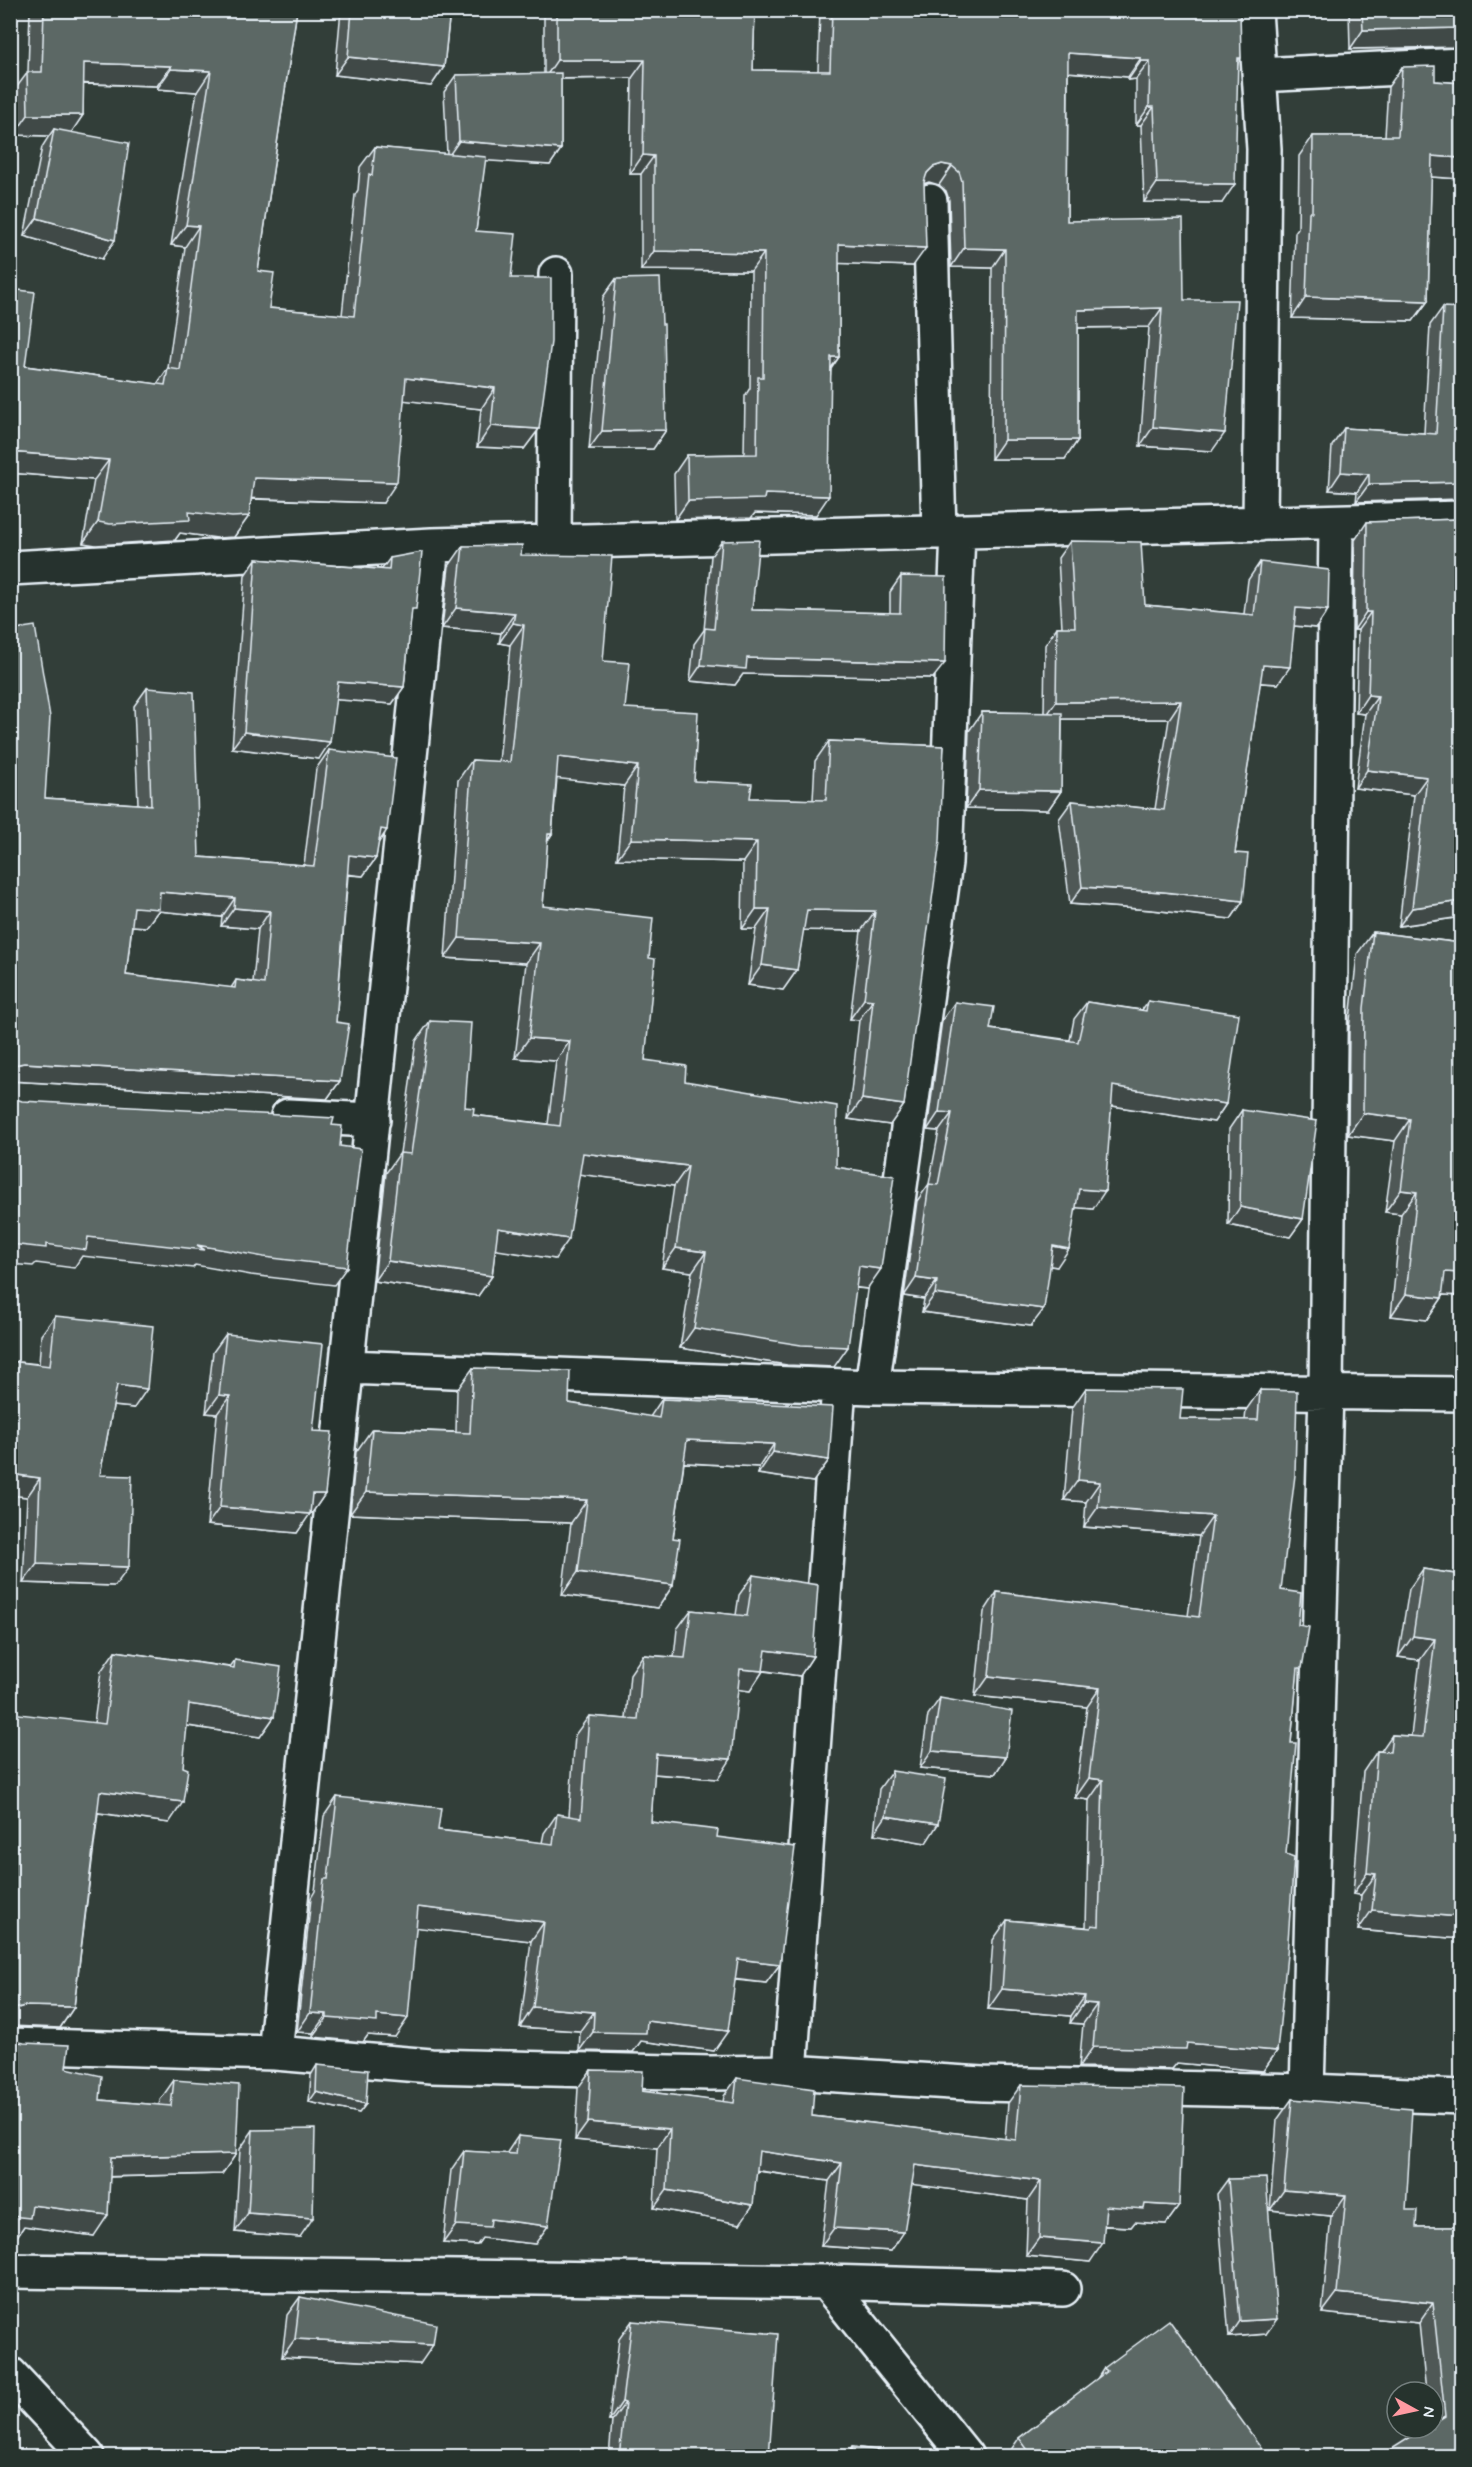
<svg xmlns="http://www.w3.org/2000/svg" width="1472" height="2467" font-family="Mynerve,sans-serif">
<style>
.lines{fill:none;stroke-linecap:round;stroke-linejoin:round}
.minor-casing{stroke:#e8f1f8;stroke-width:38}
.minor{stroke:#26332d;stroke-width:33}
.wall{fill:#4f5957;stroke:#e8f1f8;stroke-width:1.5;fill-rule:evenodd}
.shaded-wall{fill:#404947;stroke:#e8f1f8;stroke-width:1.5}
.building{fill:#5c6865;stroke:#e8f1f8;stroke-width:1.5;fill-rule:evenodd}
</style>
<rect width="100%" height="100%" fill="#323e39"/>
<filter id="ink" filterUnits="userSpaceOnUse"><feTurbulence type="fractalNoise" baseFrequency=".0167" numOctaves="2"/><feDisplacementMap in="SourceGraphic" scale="12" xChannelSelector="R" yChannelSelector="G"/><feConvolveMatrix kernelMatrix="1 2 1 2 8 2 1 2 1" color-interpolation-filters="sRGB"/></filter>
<g filter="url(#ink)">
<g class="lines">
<g class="minor-casing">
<path id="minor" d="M1255 10 1264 149 1260 524
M1260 75 1462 65
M930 201 939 532
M554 542 556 274
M10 568 432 545 1462 518
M288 1116 373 1120
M347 1367 872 1387 1462 1394
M872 1387 945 863 958 532
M10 2045 275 2053 431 2066 710 2073 790 2072 983 2084 1307 2091 1462 2097
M275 2053 432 545
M790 2072 839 1386
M1307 2091 1326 1391 1336 523
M10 2271 826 2282 1063 2289
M826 2282 966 2456
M10 2374 87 2456"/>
</g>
<use href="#minor" class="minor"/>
</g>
<path class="wall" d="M30 10H297L258 271 269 308 342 315 355 195 358 190 360 167 375 147 447 154 444 92 456 75 544 74V10H755L753 70 818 71 820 10H1240L1238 62 1222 203 1144 202 1141 125H1136V79L1128 80V77L1068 72 1067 221 1184 300 1212 451 1140 446 1149 327 1078 328V440L1065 459H991L992 268 951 267 949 200 946 191 939 185 929 182 924 184 913 266 839 263V357L831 369 816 515 755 513 751 518 675 520 674 474 687 455 744 454 745 396 750 388 751 271 641 270V174H630L632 78 561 79V149L550 165 485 160 476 231 511 278 539 429 524 449 477 447 481 409 404 400 383 503 251 499 249 516 234 537 217 538 180 533 175 540 96 545 83 543 94 480 10 473V289L25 366 157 384 168 368 185 247 171 245 197 92 157 89V86L83 84V115L71 132 102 259 24 236 42 147 49 136 14 135 13 92 28 72Z
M341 10H450L444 67 431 86 335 75Z
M1349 10H1461V47L1350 49Z
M1402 67 1435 81 1461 83V179L1431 177 1428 301 1413 321 1292 318 1295 232 1298 228 1299 156 1313 136H1385L1388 87Z
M616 279 666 430 653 449H589L603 297Z
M1443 307 1461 499 1356 502 1357 492 1329 490 1332 446 1344 428 1424 433 1430 325Z
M1461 519V917L1399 926 1414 795 1355 788 1365 714 1356 713 1358 630H1354L1355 540 1367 522Z
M722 541 752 610 890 613V592L901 576 933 678 743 674 735 685 690 681 694 644 704 630 711 556Z
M1070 541 1145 605 1244 614 1248 580 1260 562 1328 610 1316 628 1294 626 1278 684 1260 683 1235 853 1243 901 1231 919 1152 910 1070 904 1059 819 1072 801 1155 809 1169 719H1062L1061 791 1048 810 966 808 969 731 982 712 1044 713 1045 645 1057 627H1062L1058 558Z
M463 546 521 555 603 661 625 708 694 781 750 798 813 800 815 761 829 741 944 746 904 1105 890 1125 848 1119 859 1020 850 1019 861 931 803 930 797 970 783 990 748 985 756 929H742L743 862 617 859 624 786 557 778 552 834 547 842 543 906 649 958 645 1060 836 1167 867 1289 856 1288 834 1367 787 1365 680 1348 692 1272 662 1268 674 1186 579 1174 555 1259 495 1249 492 1276 478 1296 374 1281 386 1173 400 1153 416 1041 430 1021 465 1107 473 1115 548 1124 556 1061 515 1058 526 963 445 958 458 780 472 760 499 762 510 645 499 643 501 633 442 628 449 566Z
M390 558 411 616 404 687 392 704 336 699 319 759 232 748 245 575 256 559 382 569Z
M147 688 199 857 304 865 316 769 329 750 378 842 376 858 363 876 348 875 336 1022 340 1081 327 1099 10 1081 45 798 138 804 134 706ZM158 911 222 917 221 926 258 929 253 982 236 980 231 988 126 975 132 926 146 927Z
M1373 932 1461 943V1296L1443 1295 1442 1298 1427 1320 1391 1316 1401 1214 1385 1212 1395 1141 1348 1135 1349 1030 1357 954Z
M1148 1001 1226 1104 1214 1122 1112 1106 1093 1209 1076 1207 1057 1267 1050 1266 1031 1326 922 1312 924 1299 904 1296 917 1201 929 1184 939 1131 927 1130 942 1020 955 1002 990 1029 1070 1040 1074 1019 1087 1002 1142 1010Z
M1242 1110 1303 1219 1290 1237 1228 1225 1229 1129Z
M55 1316 134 1408 113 1406 100 1475 115 1586 23 1583 27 1497 10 1495V1361L39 1364 41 1335Z
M226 1334 313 1431 325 1494 312 1513H310L297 1533 207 1525 217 1414 206 1413 213 1352Z
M473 1368 569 1403 650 1417 662 1399 829 1460 813 1482 758 1474 759 1467 684 1463 673 1538V1585L658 1608 562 1595 571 1523 350 1514 356 1452 372 1429 456 1432 457 1390Z
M1086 1388 1180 1419 1245 1420 1246 1410 1260 1390 1281 1590 1298 1625 1297 1675 1291 1743 1277 2051 1263 2071 1177 2063 1172 2069 1079 2067 1083 2024 1070 2023 1071 2016 988 2009 993 1940 1007 1920 1086 1927 1089 1800 1075 1798 1087 1707 975 1696 984 1612 997 1592 1188 1616 1199 1536 1084 1527 1086 1502 1064 1500 1072 1408Z
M1423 1569 1461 1575V1939L1358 1930 1361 1895 1353 1894 1363 1772 1377 1751H1381L1392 1735 1411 1736 1420 1660 1398 1657 1409 1589Z
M753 1575 813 1656 800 1676 763 1671 750 1691 738 1689 718 1779 654 1774 651 1822 717 1837 780 1964 766 1983 735 1980 714 2051 641 2041 633 2052 579 2051 580 2031 520 2027 531 1941 416 1927 395 2037 368 2035 363 2042 313 2037V2033L297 2032 311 1898 315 1891 324 1816 337 1797 438 1830 542 1843 544 1833 557 1814 569 1816 575 1735 589 1716 626 1719 630 1674 643 1655 674 1657 677 1629 691 1610 736 1615 739 1595Z
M115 1651 230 1667 235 1660 274 1717 260 1737 187 1726 169 1823 98 1813 74 2007 60 2028 94 1723 101 1671Z
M940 1698 1006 1757 995 1774 920 1768 928 1715Z
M892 1771 926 1843 874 1834 879 1789Z
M10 2036 15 2041 66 2068 100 2100 159 2105 160 2100 174 2080 236 2154 222 2174 110 2177 94 2236 24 2226 16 2238 10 2237Z
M317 2065 366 2104 359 2113 309 2102 311 2075Z
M591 2070 642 2091 723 2102 724 2096 737 2078 812 2116 1005 2139 1008 2103 1021 2085 1179 2206 1166 2224 1135 2222 1131 2227 1104 2226 1090 2262 1026 2256 1028 2200 912 2184 891 2251 821 2246 829 2181 757 2171 740 2224 654 2208 657 2148 575 2140 578 2088Z
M1292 2099 1406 2210 1416 2227H1461V2457L1433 2428V2392H1426L1419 2323 1322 2313 1331 2216 1270 2210 1277 2120Z
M253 2130 300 2237 235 2232 240 2149Z
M518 2136 535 2244 482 2238 477 2245 443 2243 451 2170 464 2151 506 2154Z
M1228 2179 1266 2334 1229 2337 1217 2194Z
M300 2297 420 2364 282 2357 287 2315Z
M632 2321 769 2457H609L612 2421H609L619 2339Z
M1104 2368 1268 2457H1006L1019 2438 1097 2379Z
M852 2447 925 2457H846Z"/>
<path class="shaded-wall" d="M1461 28V47L1350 49 1363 30Z
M1068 53 1141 58 1128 77 1055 71Z
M348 57 444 67 431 86 335 75Z
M557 60H645L632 78 544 79Z
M1141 61H1150L1136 79 1128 80Z
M84 63 171 66 157 86 69 83Z
M171 69 211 71 197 92 157 89Z
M1149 107H1154L1141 125H1136Z
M28 115H83L69 136 54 129 49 136 14 135Z
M459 141 561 149 550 165 447 158Z
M643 155 654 156 641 174H630Z
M1432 156 1461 158V179L1418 176Z
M942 164 952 166 939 185 929 182 920 185 927 173 933 167Z
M1157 183 1235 184 1222 203 1144 202Z
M37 218 115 240 102 259 24 236Z
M186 225 199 226 185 247 171 245Z
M839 244 926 248 913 266 826 263Z
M964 248 1005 249 992 268 951 267Z
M654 251 764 253 751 271 641 270Z
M1306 297 1428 301 1413 321 1292 318Z
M1162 308 1149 327 1065 328 1078 310Z
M831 357H839L826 375Z
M406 378 495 388 481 409 392 399Z
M491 426 539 429 524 449 477 447Z
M1153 427 1225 433 1212 451 1140 446Z
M666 430 653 449H589L602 431Z
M1004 440H1078L1065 459H991Z
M10 452 109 460 94 480 10 473Z
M1341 472 1369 474 1357 492 1329 490Z
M254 478 397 482 383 503 240 498Z
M1461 482V499L1356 502 1369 484Z
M765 494 829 496 816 515 755 513 751 518 675 520 688 501Z
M189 512 249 516 234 537 217 538 180 533 175 540 96 545 83 543 98 522Z
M456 608 515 613 501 633 442 628Z
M1296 608 1328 610 1316 628 1284 625Z
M1366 612H1371L1358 630H1354Z
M513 623 524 625 510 645 499 643Z
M747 658 945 663 933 678 743 674 735 685 690 681 701 665Z
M1263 665 1290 667 1278 684 1250 682Z
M338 682 404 687 392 704 327 699Z
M1368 695 1378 696 1365 714 1356 713Z
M1181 701 1169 719H1044L1056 702Z
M244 732 330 742 319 759 232 748Z
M558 757 638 766 624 786 544 777Z
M1367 770 1427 777 1414 795 1355 788Z
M979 790 1061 791 1048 810 966 808Z
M381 829 387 830 375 848Z
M548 834H552L538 854Z
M631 839 757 842 743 862 617 859Z
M349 855 376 858 363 876 337 873Z
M1082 887 1164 892 1243 901 1231 919 1152 910 1070 904Z
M160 892 235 898 222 917 158 911 146 927 121 925 134 907Z
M1461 901V917L1399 926 1412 908Z
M234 908 270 911 258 929 221 926Z
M756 909H770L756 929H742Z
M807 910 875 911 861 931 793 930Z
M459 938 540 943 526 963 445 958Z
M762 965 797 970 783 990 748 985Z
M864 999 873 1000 859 1020 850 1019Z
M529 1038 570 1041 556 1061 515 1058Z
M24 1063 340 1081 327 1099 10 1081V1069L14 1065Z
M1113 1086 1226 1104 1214 1122 1100 1104Z
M862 1099 904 1105 890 1125 848 1119Z
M939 1112 952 1113 939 1131 927 1130Z
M1363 1113 1410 1119 1395 1141 1348 1135Z
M583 1153 688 1166 674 1186 569 1173Z
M1079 1189 1105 1191 1093 1209 1067 1207Z
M1401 1190 1417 1192 1401 1214 1385 1212Z
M1240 1207 1303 1219 1290 1237 1228 1225Z
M498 1228 569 1239 555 1259 484 1248Z
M88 1237 197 1245 347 1267 334 1285 251 1275 195 1265 193 1268 82 1256 74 1268 36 1263 33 1266 10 1264V1244H46Z
M1053 1246 1069 1249 1057 1267 1040 1264Z
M676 1248 706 1252 692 1272 662 1268Z
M388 1261 492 1276 478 1296 374 1281Z
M859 1266 881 1269 867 1289 845 1286Z
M1445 1272 1461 1273V1296L1430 1294Z
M916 1278 937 1281 924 1299 904 1296Z
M935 1294 1044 1309 1031 1326 922 1312Z
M1406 1294 1442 1298 1427 1320 1391 1316Z
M694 1328 848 1347 834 1367 787 1365 680 1348Z
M117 1385 147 1389 134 1408 103 1405Z
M219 1395 230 1396 217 1414 206 1413Z
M687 1440 774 1444 759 1467 671 1462Z
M773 1452 829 1460 813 1482 758 1474Z
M10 1474 40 1478 27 1497 10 1495Z
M1078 1480 1100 1482 1086 1502 1064 1500Z
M366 1492 587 1500 571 1523 350 1514Z
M312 1494H325L312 1513 299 1512Z
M220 1507 310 1514 297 1533 207 1525Z
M1098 1507 1213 1516 1199 1536 1084 1527Z
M37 1564 129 1567 115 1586 23 1583Z
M578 1572 673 1585 658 1608 562 1595Z
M1413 1636 1435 1639 1420 1660 1398 1657Z
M766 1650 813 1656 800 1676 753 1669Z
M740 1669 763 1671 750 1691 726 1688Z
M989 1676 1100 1688 1087 1707 975 1696Z
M189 1704 274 1717 260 1737 175 1724Z
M932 1751 1006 1757 995 1774 920 1768Z
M656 1754 731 1759 718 1779 642 1773Z
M1089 1778 1103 1780 1089 1800 1075 1798Z
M100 1791 183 1802 169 1823 86 1811Z
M886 1816 938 1824 926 1843 874 1834Z
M1367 1873 1376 1874 1361 1895 1353 1894Z
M418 1907 544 1922 531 1941 404 1926Z
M1372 1910 1461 1917V1939L1358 1930Z
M738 1959 780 1964 766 1983 724 1978Z
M1002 1989 1085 1996 1071 2016 988 2009Z
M1084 2003 1097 2004 1083 2024 1070 2023Z
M24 2006 74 2007 60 2028 10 2026V2013L15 2009Z
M533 2007 594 2012 580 2031 520 2027Z
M310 2013 327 2014 313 2033 297 2032Z
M377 2015 408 2018 395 2037 368 2035 363 2042 313 2037 327 2018Z
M647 2021 728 2031 714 2051 641 2041 633 2052 579 2051 593 2032Z
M1187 2043 1277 2051 1263 2071 1177 2063 1172 2069 1079 2067 1093 2047Z
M316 2092 366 2104 359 2113 309 2102Z
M588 2122 670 2129 657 2148 575 2140Z
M759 2151 842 2163 829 2181 747 2169Z
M236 2154 222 2174 96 2177 111 2157Z
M915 2165 1041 2181 1028 2200 902 2183Z
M667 2190 753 2205 740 2224 654 2208Z
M1284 2190 1346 2195 1331 2216 1270 2210Z
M1145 2204 1179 2206 1166 2224 1135 2222 1131 2227 1093 2225 1106 2206Z
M32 2205 108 2215 94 2236 24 2226 16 2238 10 2237V2216Z
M248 2213 313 2218 300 2237 235 2232Z
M491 2219 548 2226 535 2244 482 2238 477 2245 443 2243 456 2225Z
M834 2228 904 2232 891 2251 821 2246Z
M1039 2238 1103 2243 1090 2262 1026 2256Z
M1337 2293 1433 2303 1419 2323 1322 2313Z
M1277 2319 1266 2334 1229 2337 1240 2321Z
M295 2339 433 2345 420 2364 282 2357Z
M622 2402 625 2403 612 2421H609Z"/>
<path class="building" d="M44 10H297L258 271 274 273 269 308 354 316 369 174 372 175 375 147 486 157 476 231 516 234 511 278H551V342L539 429 491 426 495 388 406 378 397 482 254 478 249 516 232 517 189 512 190 520 110 524 98 522 109 460 10 452V289L35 292 25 366 165 385 168 368 180 370 199 226 186 225 211 71 171 69V66L84 63 83 115H28L27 72H42Z
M352 10H450L444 67 348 57Z
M557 10H755L753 70 830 71 832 10H1240L1241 58H1238L1235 184 1157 183 1154 107H1149L1150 61H1141V58L1068 53 1067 221 1183 219 1184 300H1237L1225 433 1153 427 1162 308 1078 310V440H1004L1005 249 964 248 962 181 959 172 952 166 942 164 933 167 927 173 924 182 926 248 839 244V357H831L829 496 765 494 764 499 688 501 687 455 757 454 758 377H763L764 253 654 251V156L643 155 645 60H557Z
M1362 10H1461V28L1363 30Z
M1435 66V81L1461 83V158L1432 156 1428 301 1306 297 1309 212H1312L1313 136H1398L1402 67Z
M561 73V149L459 141 456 75Z
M54 129 129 143 115 240 37 218Z
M660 278 662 324H664L666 430 602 431 616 279Z
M1443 307 1461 308V482L1369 484V474L1341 472 1344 428 1436 434Z
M1461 519V901L1412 908 1427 777 1367 770 1378 696 1368 695 1371 612H1366L1367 522Z
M759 540 752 610 900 613 901 576 946 577 945 663 747 658 746 669 701 665 705 628 714 629 722 541Z
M1070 541 1141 542 1145 605 1254 615 1260 562 1329 570 1328 610 1296 608 1290 667 1263 665 1235 853 1248 854 1243 901 1164 892 1082 887 1072 801 1164 810 1181 701 1056 702 1057 627H1075Z
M522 545 521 555 612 556 603 661 630 663 625 708 698 712 694 781 752 784 750 798 826 800 829 741 944 746 940 841 904 1105 862 1099 873 1000 864 999 875 911 807 910 797 970 762 965 770 909H756L757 842 631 839 638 766 558 757 552 834H548L543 906 653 918 649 958 655 959 645 1060 686 1066 685 1081 837 1106 836 1167 894 1176 881 1269 859 1266 848 1347 801 1345 694 1328 706 1252 676 1248 688 1166 583 1153 569 1239 498 1228 492 1276 388 1261 400 1153 411 1154 430 1021 471 1023 465 1107 474 1108 473 1115 560 1126 570 1041 529 1038 540 943 459 938 472 760 510 762 524 625 513 623 515 613 456 608 463 546Z
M422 552 416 609H412L404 687 338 682 330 742 244 732 256 559 389 570 390 558Z
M35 626 50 717 45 798 151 805 147 688 194 692 199 857 314 866 329 750 396 758 387 830 381 829 376 858 349 855 336 1022 349 1024 340 1081 24 1063 14 1065 10 1069V630ZM160 892 235 898 234 908 270 911 264 984 236 980 235 988 126 975 134 907 159 909Z
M982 712 1062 713 1061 791 979 790Z
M1373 932 1461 943V1273L1445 1272 1442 1298 1406 1294 1417 1192 1401 1190 1410 1119 1363 1113 1364 1008Z
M1148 1001 1239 1014 1226 1104 1113 1086 1105 1191 1079 1189 1069 1249 1053 1246 1044 1309 935 1294 937 1281 916 1278 929 1184 938 1185 952 1113 939 1112 955 1002 994 1007 990 1029 1078 1042 1087 1002 1146 1011Z
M10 1095 13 1098 22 1101 334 1118 332 1125 342 1126 340 1146 361 1149 347 1267 264 1257 197 1245 205 1250 88 1237 86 1250 46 1244V1248L10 1244Z
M1242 1110 1317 1121 1303 1219 1240 1207Z
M55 1316 153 1326 147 1389 117 1385 100 1475 132 1476 129 1567 37 1564 40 1478 10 1474V1361L50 1366Z
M226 1334 323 1344 313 1431 332 1432 325 1494H312L310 1514 220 1507 230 1396 219 1395Z
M473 1368 570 1371 569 1403 659 1418 662 1399 833 1407 829 1460 773 1452 774 1444 687 1440 673 1538 680 1539 673 1585 578 1572 587 1500 366 1492 372 1429 470 1433Z
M1086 1388 1183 1389 1180 1419 1258 1420 1260 1390 1297 1391 1295 1475 1281 1590 1301 1593 1298 1625 1309 1627 1302 1668H1298L1291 1743H1296L1286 1854 1294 1857 1287 1955 1277 2051 1187 2043 1186 2049 1093 2047 1097 2004 1084 2003 1085 1996 1002 1989 1007 1920 1091 1928 1092 1925 1099 1926 1103 1780 1089 1778 1100 1688 989 1676 997 1592 1199 1617 1213 1516 1098 1507 1100 1482 1078 1480Z
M1423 1569 1461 1575V1917L1372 1910 1376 1874 1367 1873 1377 1751 1390 1752 1392 1735 1423 1737 1435 1639 1413 1636Z
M753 1575 818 1585 813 1656 766 1650 763 1671 740 1669 731 1759 656 1754 651 1822 718 1830 717 1837 795 1847 780 1964 738 1959 728 2031 647 2021 646 2033 593 2032 594 2012 533 2007 544 1922 418 1907 408 2018 377 2015V2022L327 2018V2014L310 2013 324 1879H328L337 1797 441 1808 438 1830 553 1844 557 1814 581 1818 589 1716 638 1720 643 1655 685 1658 691 1610 747 1616Z
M115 1651 234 1668 235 1660 281 1667 274 1717 189 1704 183 1767 188 1769 183 1802 100 1791 74 2007 24 2006 15 2009 10 2013 11 1713 105 1724Z
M940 1698 1012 1711 1006 1757 932 1751Z
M892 1771 946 1779 938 1824 886 1816Z
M10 2036 15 2041 24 2043 69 2045 66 2068 102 2076 100 2100 171 2106 174 2080 239 2085 236 2154 111 2157 108 2215 32 2205 30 2218 10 2216Z
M317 2065 368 2070 366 2104 316 2092Z
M591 2070 643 2071 642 2091 734 2103 737 2078 814 2089 812 2116 1016 2140 1021 2085 1184 2088 1179 2206 1145 2204 1144 2209 1106 2206 1103 2243 1039 2238 1041 2181 915 2165 904 2232 834 2228 842 2163 759 2151 753 2205 667 2190 670 2129 588 2122Z
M1292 2099 1412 2109 1406 2210H1417L1416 2227H1461V2457H1379L1425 2428H1433V2423L1445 2416 1433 2303 1337 2293 1346 2195 1284 2190Z
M315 2129 313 2218 248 2213 253 2130Z
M518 2136 561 2140 548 2226 491 2219 490 2227 456 2225 464 2151 516 2154Z
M1266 2178 1277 2319 1240 2321 1228 2179Z
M300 2297 436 2324 433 2345 295 2339Z
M1169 2320 1268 2457H1033L1019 2438 1107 2371 1104 2368Z
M632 2321 778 2334 769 2457H619L625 2403 622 2402Z
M10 2432 14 2435 10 2440Z
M852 2447 925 2456V2457H852Z"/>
</g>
<rect width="1472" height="2467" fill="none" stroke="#26332d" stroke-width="36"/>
<rect x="18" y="18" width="1436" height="2431" fill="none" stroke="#e8f1f8" stroke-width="2" filter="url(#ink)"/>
<g transform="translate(1415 2410) rotate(98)"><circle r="28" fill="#26332d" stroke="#747f7e" stroke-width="1.5"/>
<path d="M0-4.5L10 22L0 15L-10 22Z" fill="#ff9aa2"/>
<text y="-9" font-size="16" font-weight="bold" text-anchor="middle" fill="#e8f1f8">N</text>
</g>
</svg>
